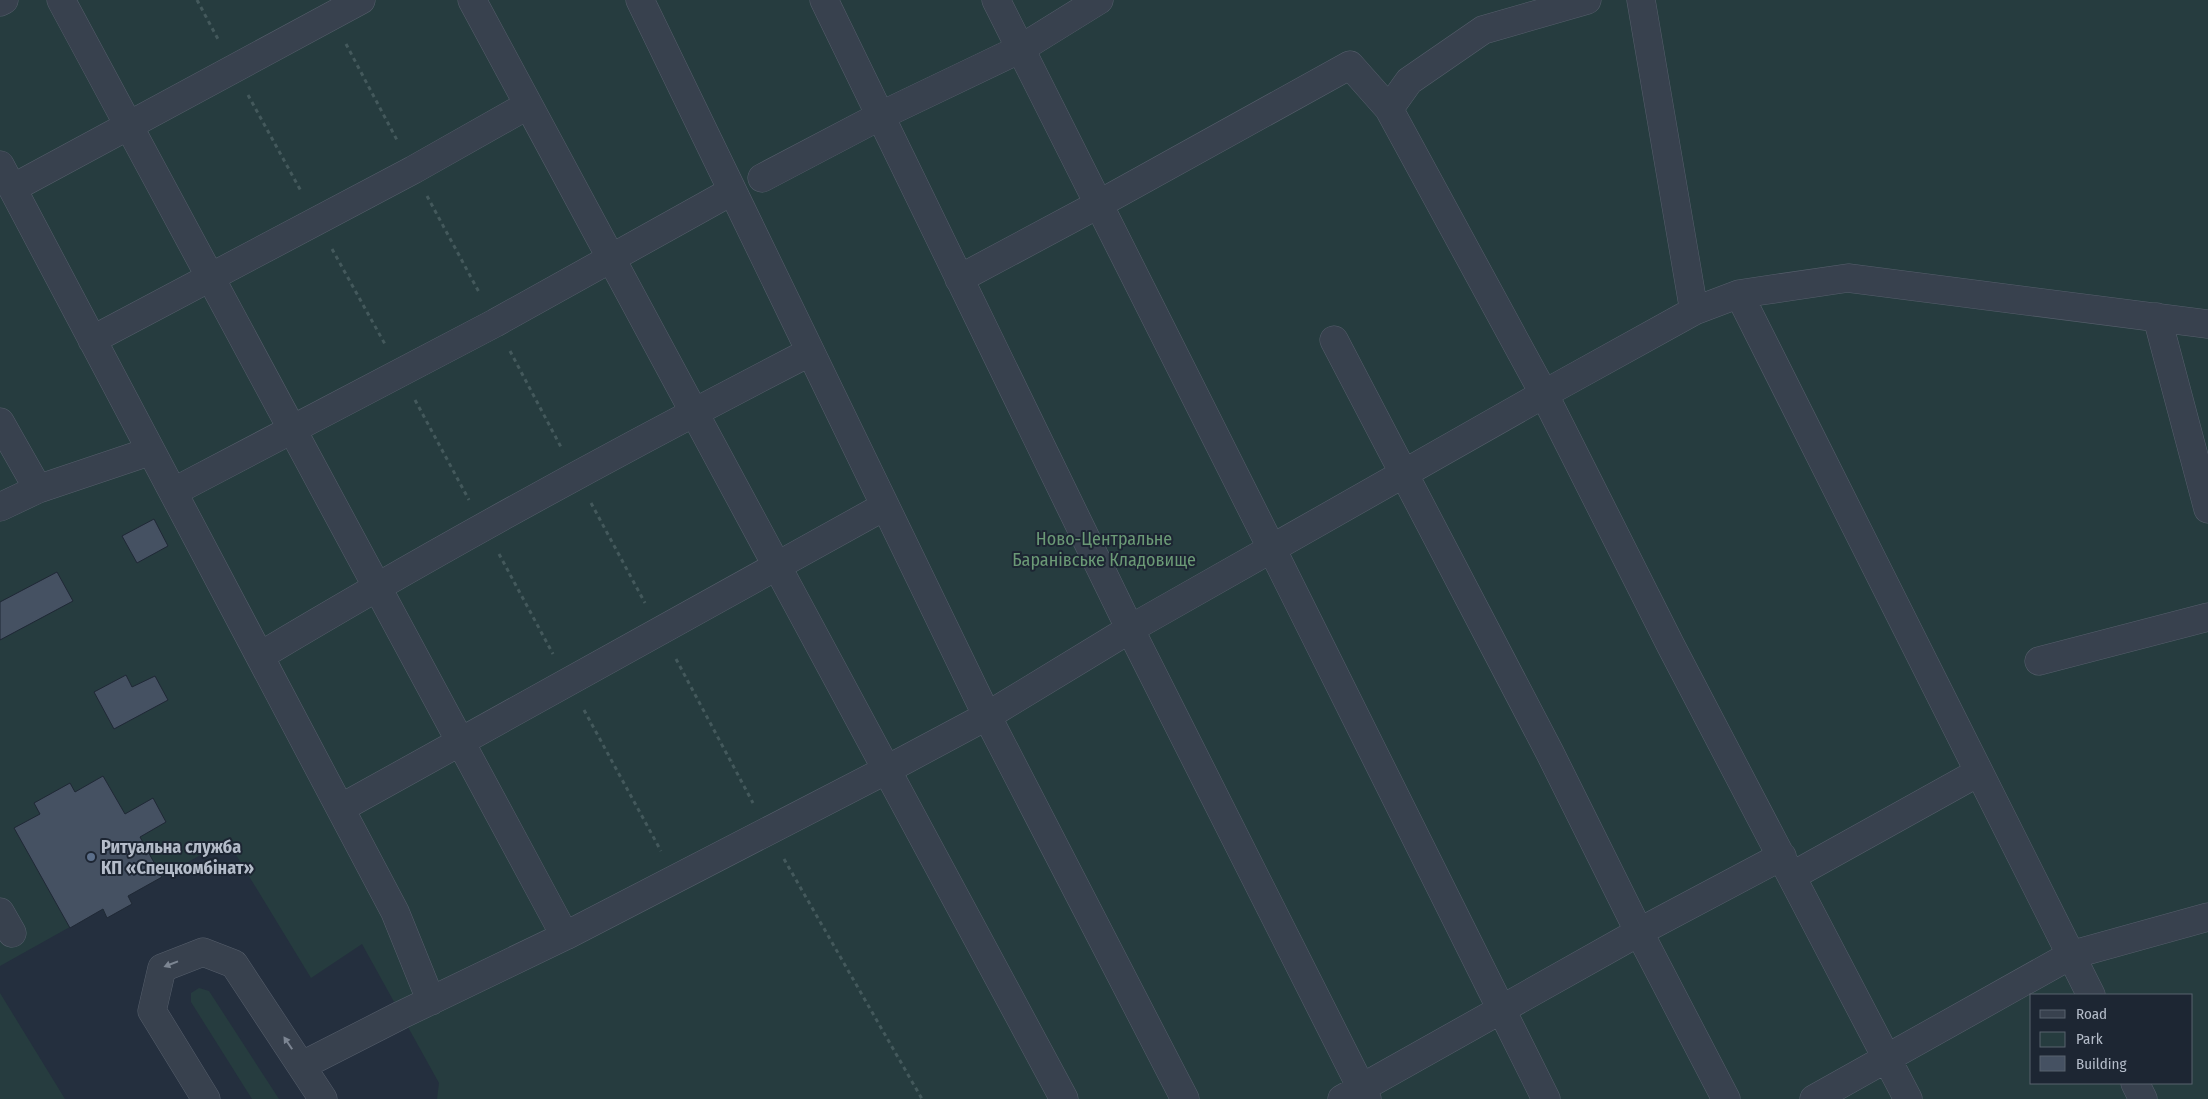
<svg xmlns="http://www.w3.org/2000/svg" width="2208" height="1099" font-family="'Fira Sans Condensed',sans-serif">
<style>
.green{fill:#263c3f;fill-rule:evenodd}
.building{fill:#455162;stroke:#1f2835}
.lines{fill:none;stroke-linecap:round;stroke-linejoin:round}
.minor-casing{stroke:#565f6c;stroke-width:29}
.path{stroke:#44595c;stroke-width:3;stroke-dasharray:4 4;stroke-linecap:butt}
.minor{stroke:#38414e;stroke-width:28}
.oneway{fill:#7c8592}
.service-dot{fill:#5c6f8a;stroke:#1d2633;stroke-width:2}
.labels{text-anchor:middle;stroke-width:4;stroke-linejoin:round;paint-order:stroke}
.park-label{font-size:18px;fill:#6b9a76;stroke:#1d2633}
.poi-label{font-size:18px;font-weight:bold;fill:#b4bcc9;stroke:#1d2633;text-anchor:start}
</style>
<rect width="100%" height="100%" fill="#242f3e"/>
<path class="green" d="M0 0H2208V1099H437L439 1083 362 944 311 978 227 840 128 896 132 904 107 918 102 909 0 966ZM2032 995H2192V1083H2032Z
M199 988 209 991 279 1099H252L191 1002V993Z
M0 993 65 1099H0Z"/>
<path class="building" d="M154 519 168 546 137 563 122 536Z
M57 572 73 601 0 640V602Z
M126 675 132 687 155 676 168 700 114 729 94 692Z
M103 776 125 814 153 798 166 822 140 837 162 877 128 896 132 904 107 918 103 909 70 928 14 828 40 814 34 803 70 783 75 792Z"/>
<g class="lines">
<g class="minor-casing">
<path id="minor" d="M61 0 565 936
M472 0 1064 1099
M640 0 987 716 1185 1099
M824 0 1130 629 1367 1099
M996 0 1272 549 1546 1099
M1587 0 1483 30 1409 81 1389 109 1544 394 1671 646 1908 1099
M1641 0 1694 311
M0 2 4 0
M0 165 395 912 431 1001
M762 178 880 116 1020 49 1099 0
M13 188 361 0
M959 279 1099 204 1350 65 1389 109
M1739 294 2091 995
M2157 317 2208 509
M92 340 413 170 528 105
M1334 340 1550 753 1639 932 1726 1099
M0 422 38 489
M173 492 495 323 732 191
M0 507 38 489 151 451
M260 656C440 548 624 448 810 352
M2039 661 2208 617
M341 808 885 506
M1792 876 1979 772
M0 912 12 933
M303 1065 401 1015 565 936 888 769 987 716 1130 629 1544 394 1694 311 1739 294 1848 278 2208 324
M2135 1083 2143 1099
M206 1099 152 1011 162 968 203 952 234 964 323 1099
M1342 1099 1639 932 1782 856
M1814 1099 2071 955 2208 917"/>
</g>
<path class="path" d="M197 0 219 41
M346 44 398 142
M248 95 302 193
M427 196 480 294
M332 249 386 346
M510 351 562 449
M415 400 469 500
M591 503 645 603
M499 554 553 654
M676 659 753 803
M584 710 661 851
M784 859 922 1099"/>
<use href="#minor" class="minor"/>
</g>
<defs><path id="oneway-solid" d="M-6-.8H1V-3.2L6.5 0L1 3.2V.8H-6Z" transform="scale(1.25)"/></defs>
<g class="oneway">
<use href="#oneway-solid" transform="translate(171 964) rotate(159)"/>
<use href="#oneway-solid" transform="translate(288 1043) rotate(-124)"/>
</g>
<circle class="service-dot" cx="91" cy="857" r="5"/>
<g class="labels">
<g class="park-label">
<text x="1104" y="545">Ново-Центральне<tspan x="1104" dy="21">Баранівське Кладовище</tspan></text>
</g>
<g class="poi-label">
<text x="101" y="853">Ритуальна служба<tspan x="101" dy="21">КП «Спецкомбінат»</tspan></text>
</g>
</g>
<rect x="2030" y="994" width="162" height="90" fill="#1d2633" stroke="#59626f"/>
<rect x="2040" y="1010" width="25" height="8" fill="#38414e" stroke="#59626f"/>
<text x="2076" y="1019" font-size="15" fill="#b4bcc9">Road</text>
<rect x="2040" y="1032" width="25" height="15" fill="#263c3f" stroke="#59626f"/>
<text x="2076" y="1044" font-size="15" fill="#b4bcc9">Park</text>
<rect x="2040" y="1056" width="25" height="15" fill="#455162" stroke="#59626f"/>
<text x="2076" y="1069" font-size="15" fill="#b4bcc9">Building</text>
</svg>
